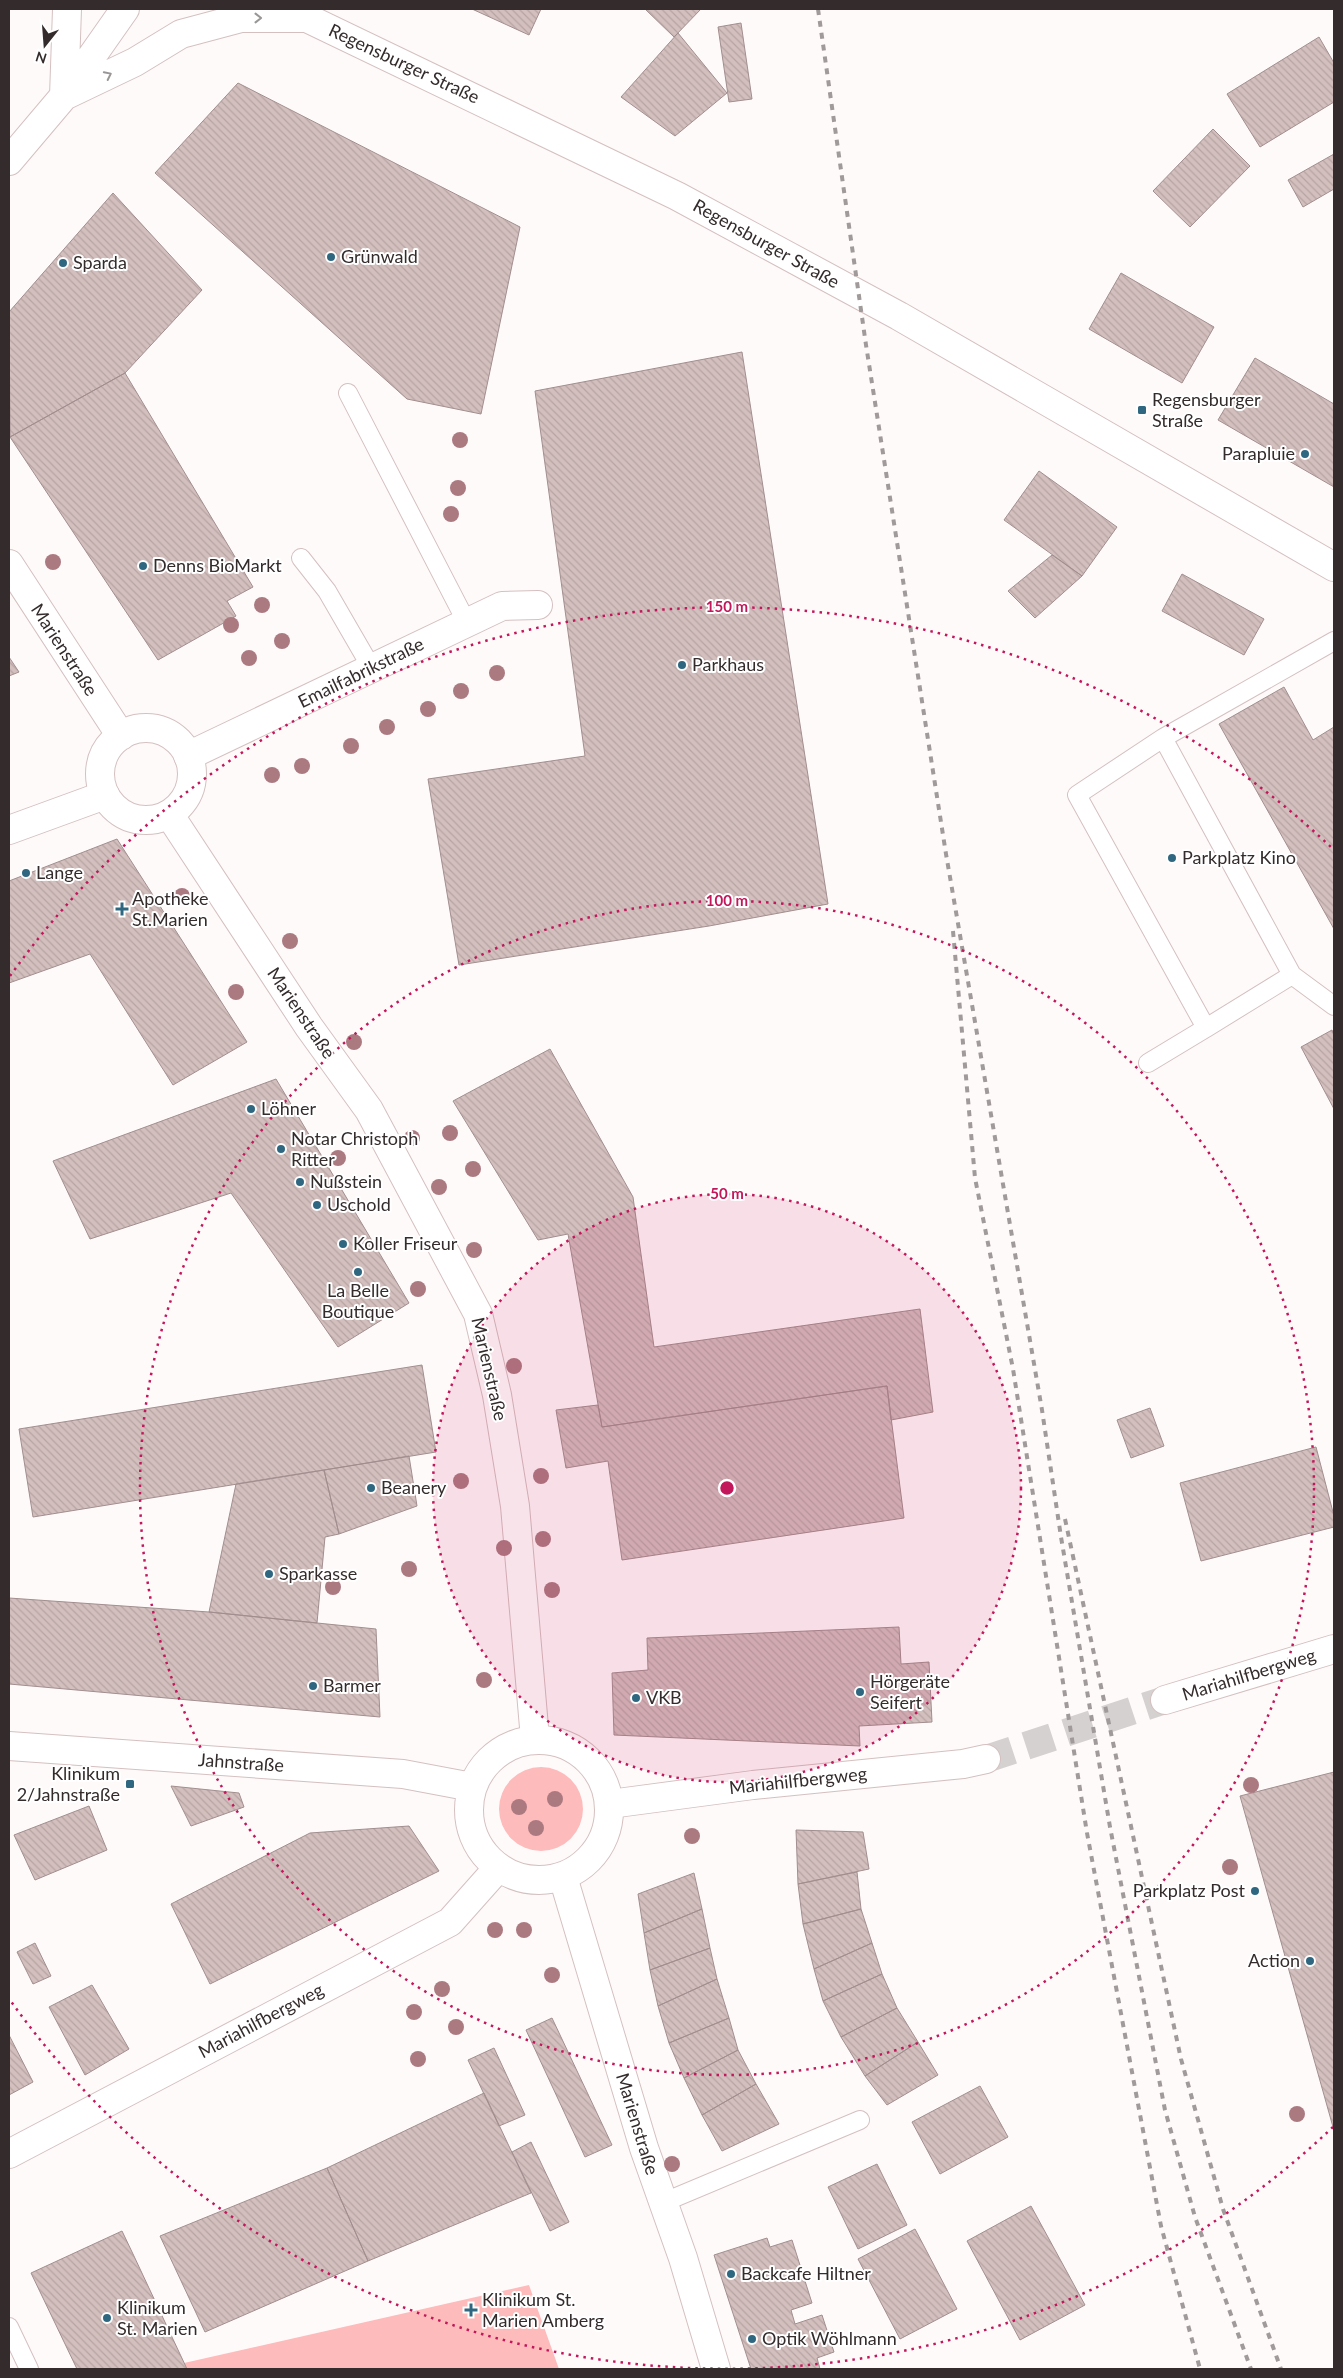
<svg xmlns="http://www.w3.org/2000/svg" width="1343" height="2378" font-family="Lato,sans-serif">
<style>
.green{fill:#febbbb}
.building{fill:url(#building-back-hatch);stroke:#a28e8e}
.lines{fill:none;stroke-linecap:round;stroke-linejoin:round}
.minor-tunnel{stroke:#d6d1d1;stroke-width:28;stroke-dasharray:28 14;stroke-linecap:butt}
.service-casing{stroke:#d5c0c0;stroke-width:20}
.minor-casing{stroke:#d5c0c0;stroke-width:30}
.tertiary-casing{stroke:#d5c0c0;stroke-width:30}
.secondary-casing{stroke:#d5c0c0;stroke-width:30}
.primary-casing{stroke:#d5c0c0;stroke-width:30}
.service{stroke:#fff;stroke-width:18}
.minor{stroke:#fff;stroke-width:28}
.tertiary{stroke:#fff;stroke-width:28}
.secondary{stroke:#fff;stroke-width:28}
.primary{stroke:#fff;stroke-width:28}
.rail{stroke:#a09a9a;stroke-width:4;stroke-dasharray:6 6;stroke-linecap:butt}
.tree{fill:#ab7a81}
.oneway{stroke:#9a9696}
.ring{fill:none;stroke:#c2185b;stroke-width:2.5;stroke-dasharray:2.5 5}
.poi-dot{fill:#2f6781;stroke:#fff;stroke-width:2}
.labels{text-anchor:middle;stroke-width:4;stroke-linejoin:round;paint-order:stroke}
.street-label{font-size:18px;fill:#342c2c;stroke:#fff}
.poi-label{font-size:18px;fill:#342c2c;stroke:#fff;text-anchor:start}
.centre{fill:#c2185b;stroke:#fff;stroke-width:2.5}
.ring-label{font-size:15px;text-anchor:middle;font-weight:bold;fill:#c2185b;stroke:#fff;stroke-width:4;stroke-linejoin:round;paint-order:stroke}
</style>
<defs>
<pattern id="building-back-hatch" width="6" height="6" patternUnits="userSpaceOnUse" patternTransform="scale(1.25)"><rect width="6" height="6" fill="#d3bfbe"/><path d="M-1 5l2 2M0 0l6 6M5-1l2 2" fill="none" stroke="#b6a4a3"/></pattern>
</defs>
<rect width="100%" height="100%" fill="#fffafa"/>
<path class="green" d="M499 1809a42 42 0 1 1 84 0a42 42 0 1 1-84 0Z
M529 2285 559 2369H187L184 2363Z"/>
<path class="building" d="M472 9H541L529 35Z
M645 9H701L674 37Z
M741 23 752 99 729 102 718 27Z
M678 33 727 93 675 136 621 97Z
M1319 37 1334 63V102L1260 147 1227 94Z
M238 83 520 227 481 414 407 399 155 173Z
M1213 129 1250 166 1190 227 1153 191Z
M1334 154V189L1303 207 1288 180Z
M113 193 202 290 125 373 10 437 9 312Z
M1121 273 1214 327 1182 383 1089 329Z
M742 352 828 904 709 926 459 965 428 779 585 756 535 391Z
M1255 358 1334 404V487L1218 420Z
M125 373 253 587 227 601 236 616 158 660 10 437Z
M1039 471 1117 527 1082 576 1004 520Z
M1052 555 1082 576 1035 618 1008 591Z
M1182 574 1264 619 1244 655 1162 611Z
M9 657 19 672 9 676Z
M1284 687 1313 740 1334 727V929L1219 724Z
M117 839 247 1042 173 1085 90 954 9 983V881Z
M1332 1030 1334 1035V1109L1301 1047Z
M550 1049 633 1197 654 1347 920 1309 933 1412 891 1420 887 1386 602 1427 568 1234 538 1240 453 1101Z
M276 1079 409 1303 338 1347 231 1193 90 1239 53 1161Z
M422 1365 436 1452 33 1517 19 1429Z
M887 1386 904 1518 622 1560 608 1461 566 1468 556 1410 598 1405 602 1427Z
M1150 1408 1164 1446 1131 1458 1117 1420Z
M1316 1447 1334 1516V1527L1201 1561 1180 1483Z
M409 1456 417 1506 339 1534 324 1470Z
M324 1470 339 1534 325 1537 317 1623 209 1612 236 1484Z
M9 1598 209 1612 376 1629 380 1717 9 1684Z
M899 1627 901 1664 929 1662 932 1722 859 1726 860 1746 614 1735 612 1673 648 1670 647 1638Z
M1334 1772V2127H1333L1240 1796Z
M171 1786 239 1793 244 1807 191 1826Z
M89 1806 107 1850 35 1880 14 1835Z
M409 1826 439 1871 210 1984 171 1904 310 1833Z
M796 1830 863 1832 869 1869 798 1884Z
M857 1872 861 1909 803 1924 798 1884Z
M694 1873 702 1909 644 1933 638 1894Z
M702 1909 710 1948 650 1970 644 1933Z
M861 1909 872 1943 814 1969 803 1924Z
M35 1943 51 1976 33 1984 17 1952Z
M872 1943 882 1974 823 2001 814 1969Z
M710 1948 717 1979 658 2006 650 1970Z
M882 1974 897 2008 841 2037 823 2001Z
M717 1979 729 2018 669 2043 658 2006Z
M92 1985 129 2049 85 2075 49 2007Z
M897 2008 918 2042 865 2076 841 2037Z
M552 2018 612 2145 585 2157 526 2030Z
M729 2018 738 2050 684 2078 669 2043Z
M9 2035 33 2082 9 2095Z
M918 2042 938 2075 887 2105 865 2076Z
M494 2048 525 2115 499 2126 468 2060Z
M738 2050 756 2084 702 2115 684 2078Z
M756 2084 779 2124 722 2151 702 2115Z
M980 2086 1008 2137 940 2174 912 2122Z
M484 2093 531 2193 368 2261 327 2168Z
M531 2142 569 2222 550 2231 512 2152Z
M877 2164 907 2225 858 2249 828 2187Z
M327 2168 368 2261 205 2332 160 2236Z
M1031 2206 1085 2305 1020 2340 967 2241Z
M915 2229 957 2309 900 2339 858 2259Z
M122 2231 133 2254 187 2369H77L31 2273Z
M767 2238 770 2247 792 2240 812 2303 791 2310 795 2324 822 2315 834 2352 817 2358 820 2369H751L714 2255Z"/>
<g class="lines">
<path class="minor-tunnel" d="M986 1759 1165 1700"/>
<g class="service-casing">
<path id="service" d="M348 393 467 623
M301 558 327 591 371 667
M1163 738 1334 641
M1292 975 1206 1028 1077 795 1163 738 1292 975 1334 1006
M1148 1063 1206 1028
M662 2203 860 2120
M9 2327 29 2369"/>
</g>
<g class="minor-casing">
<path id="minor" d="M188 756 502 606 538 605
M9 830 105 795
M1165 1700 1334 1649
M610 1804 753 1785 963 1764 986 1759
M563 1877 644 2148 683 2258 716 2369
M9 2154 450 1922 498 1868"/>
</g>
<g class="tertiary-casing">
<path id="tertiary" d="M9 564 121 736
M100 774a46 46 0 1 1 92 0a46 46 0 1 1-92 0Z
M169 814 309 1027 369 1110 478 1314 497 1395 515 1506 535 1739
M469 1810a70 70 0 1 1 140 0a70 70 0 1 1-140 0Z
M9 1746 403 1774 472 1787"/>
</g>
<g class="secondary-casing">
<path id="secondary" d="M64 96 135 62 181 34 241 18H305
M64 96 67 9
M9 161 64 96 125 9"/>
</g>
<g class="primary-casing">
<path id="primary" d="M288 9 677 196 899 316 1334 567"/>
</g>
<use href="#service" class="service"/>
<use href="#minor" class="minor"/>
<use href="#tertiary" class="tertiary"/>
<use href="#secondary" class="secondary"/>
<use href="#primary" class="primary"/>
<path class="rail" d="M818 9 866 345 946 854 1042 1410 1061 1537 1110 1827 1165 2110 1195 2217 1251 2369
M953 931 975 1178 1013 1369 1087 1833 1161 2226 1200 2369
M1065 1519 1181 2059 1223 2209 1281 2369"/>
</g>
<g class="tree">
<circle cx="460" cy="440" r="8"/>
<circle cx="458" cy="488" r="8"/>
<circle cx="451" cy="514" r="8"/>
<circle cx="53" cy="562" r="8"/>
<circle cx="262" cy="605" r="8"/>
<circle cx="231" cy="625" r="8"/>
<circle cx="282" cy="641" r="8"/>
<circle cx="249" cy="658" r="8"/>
<circle cx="497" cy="673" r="8"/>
<circle cx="461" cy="691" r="8"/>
<circle cx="428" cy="709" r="8"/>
<circle cx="387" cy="727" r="8"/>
<circle cx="351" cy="746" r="8"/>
<circle cx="302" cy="766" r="8"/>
<circle cx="272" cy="775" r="8"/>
<circle cx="182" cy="896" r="8"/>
<circle cx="290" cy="941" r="8"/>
<circle cx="236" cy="992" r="8"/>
<circle cx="354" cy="1042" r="8"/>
<circle cx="450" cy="1133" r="8"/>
<circle cx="412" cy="1138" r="8"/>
<circle cx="338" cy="1158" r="8"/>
<circle cx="473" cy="1169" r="8"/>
<circle cx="439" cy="1187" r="8"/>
<circle cx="474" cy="1250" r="8"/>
<circle cx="418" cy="1289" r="8"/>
<circle cx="514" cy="1366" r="8"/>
<circle cx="541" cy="1476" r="8"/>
<circle cx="461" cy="1481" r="8"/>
<circle cx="543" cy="1539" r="8"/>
<circle cx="504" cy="1548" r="8"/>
<circle cx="409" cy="1569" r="8"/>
<circle cx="333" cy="1587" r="8"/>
<circle cx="552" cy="1590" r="8"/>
<circle cx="484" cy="1680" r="8"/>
<circle cx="1251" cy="1785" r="8"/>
<circle cx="555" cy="1799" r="8"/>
<circle cx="519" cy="1807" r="8"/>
<circle cx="536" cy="1828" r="8"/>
<circle cx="692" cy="1836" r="8"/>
<circle cx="1230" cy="1867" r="8"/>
<circle cx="495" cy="1930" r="8"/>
<circle cx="524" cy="1930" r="8"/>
<circle cx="552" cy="1975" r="8"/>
<circle cx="442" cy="1989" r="8"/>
<circle cx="414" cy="2012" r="8"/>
<circle cx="456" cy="2027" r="8"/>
<circle cx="418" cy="2059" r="8"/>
<circle cx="1297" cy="2114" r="8"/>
<circle cx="672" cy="2164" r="8"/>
</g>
<defs><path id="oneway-chevron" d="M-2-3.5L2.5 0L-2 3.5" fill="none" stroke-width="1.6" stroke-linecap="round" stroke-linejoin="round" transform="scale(1.25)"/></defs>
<g class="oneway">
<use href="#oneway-chevron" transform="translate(258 18)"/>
<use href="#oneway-chevron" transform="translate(108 75) rotate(-26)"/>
</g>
<circle cx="727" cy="1488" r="294" fill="#c2185b" fill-opacity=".12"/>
<g class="ring">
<circle cx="727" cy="1488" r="294"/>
<circle cx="727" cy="1488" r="587"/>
<path d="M1333 2127A881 881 0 0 1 10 2000M10 976A881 881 0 0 1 1333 849"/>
</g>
<g class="poi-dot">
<circle cx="331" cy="257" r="5"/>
<circle cx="63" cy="263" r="5"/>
<rect x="1137" y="405" width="10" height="10" rx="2.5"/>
<circle cx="1305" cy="454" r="5"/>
<circle cx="143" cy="566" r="5"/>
<circle cx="682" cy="665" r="5"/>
<circle cx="1172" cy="858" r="5"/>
<circle cx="26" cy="873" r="5"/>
<path d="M119.5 901.5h5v5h5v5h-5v5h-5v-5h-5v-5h5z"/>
<circle cx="251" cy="1109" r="5"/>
<circle cx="281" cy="1149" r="5"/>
<circle cx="300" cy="1182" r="5"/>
<circle cx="317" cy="1205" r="5"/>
<circle cx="343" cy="1244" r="5"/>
<circle cx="358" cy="1272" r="5"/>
<circle cx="371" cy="1488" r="5"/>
<circle cx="269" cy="1574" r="5"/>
<circle cx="313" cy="1686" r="5"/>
<circle cx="860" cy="1692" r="5"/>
<circle cx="636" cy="1698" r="5"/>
<rect x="125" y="1779" width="10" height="10" rx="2.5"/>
<circle cx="1255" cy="1891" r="5"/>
<circle cx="1310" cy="1961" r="5"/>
<circle cx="731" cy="2274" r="5"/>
<path d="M468.5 2302.5h5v5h5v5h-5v5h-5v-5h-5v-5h5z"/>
<circle cx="107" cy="2318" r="5"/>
<circle cx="752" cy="2339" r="5"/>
</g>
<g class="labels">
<g class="street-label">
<text transform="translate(404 64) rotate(25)" y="6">Regensburger Straße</text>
<text transform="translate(766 244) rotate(29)" y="6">Regensburger Straße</text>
<text transform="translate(64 650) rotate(57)" y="6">Marienstraße</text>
<text transform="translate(361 673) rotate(-26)" y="6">Emailfabrikstraße</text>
<text transform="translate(301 1013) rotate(56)" y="6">Marienstraße</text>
<text transform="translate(489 1369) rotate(77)" y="6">Marienstraße</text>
<text transform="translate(1249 1675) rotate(-17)" y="6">Mariahilfbergweg</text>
<text transform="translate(241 1763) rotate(4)" y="6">Jahnstraße</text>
<text transform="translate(798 1781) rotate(-6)" y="6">Mariahilfbergweg</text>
<text transform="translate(261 2021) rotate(-28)" y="6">Mariahilfbergweg</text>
<text transform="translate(637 2124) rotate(73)" y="6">Marienstraße</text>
</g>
<g class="poi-label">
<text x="341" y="263">Grünwald</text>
<text x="73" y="269">Sparda</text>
<text x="1152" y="406">Regensburger<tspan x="1152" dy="21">Straße</tspan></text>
<text x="1295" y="460" text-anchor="end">Parapluie</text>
<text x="153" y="572">Denns BioMarkt</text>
<text x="692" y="671">Parkhaus</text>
<text x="1182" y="864">Parkplatz Kino</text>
<text x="36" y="879">Lange</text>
<text x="132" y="905">Apotheke<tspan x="132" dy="21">St.Marien</tspan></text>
<text x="261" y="1115">Löhner</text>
<text x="291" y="1145">Notar Christoph<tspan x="291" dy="21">Ritter</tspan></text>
<text x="310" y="1188">Nußstein</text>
<text x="327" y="1211">Uschold</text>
<text x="353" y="1250">Koller Friseur</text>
<text x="358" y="1297" text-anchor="middle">La Belle<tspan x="358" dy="21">Boutique</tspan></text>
<text x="381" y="1494">Beanery</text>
<text x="279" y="1580">Sparkasse</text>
<text x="870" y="1688">Hörgeräte<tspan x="870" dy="21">Seifert</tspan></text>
<text x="323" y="1692">Barmer</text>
<text x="646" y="1704">VKB</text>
<text x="120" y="1780" text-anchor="end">Klinikum<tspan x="120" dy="21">2/Jahnstraße</tspan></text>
<text x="1245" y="1897" text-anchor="end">Parkplatz Post</text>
<text x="1300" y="1967" text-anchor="end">Action</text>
<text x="741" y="2280">Backcafe Hiltner</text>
<text x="482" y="2306">Klinikum St.<tspan x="482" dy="21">Marien Amberg</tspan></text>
<text x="117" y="2314">Klinikum<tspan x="117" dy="21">St. Marien</tspan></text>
<text x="762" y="2345">Optik Wöhlmann</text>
</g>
</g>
<circle cx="727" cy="1488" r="8" class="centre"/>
<g class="ring-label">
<text x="727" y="612">150 m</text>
<text x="727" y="906">100 m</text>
<text x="727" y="1199">50 m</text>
</g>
<rect width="1343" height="2378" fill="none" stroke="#342c2c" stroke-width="20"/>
<g transform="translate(45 45) rotate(197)" stroke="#ffffff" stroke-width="4" paint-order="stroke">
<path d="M0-4L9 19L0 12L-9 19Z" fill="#342c2c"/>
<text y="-8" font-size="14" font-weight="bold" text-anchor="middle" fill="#342c2c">N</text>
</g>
</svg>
